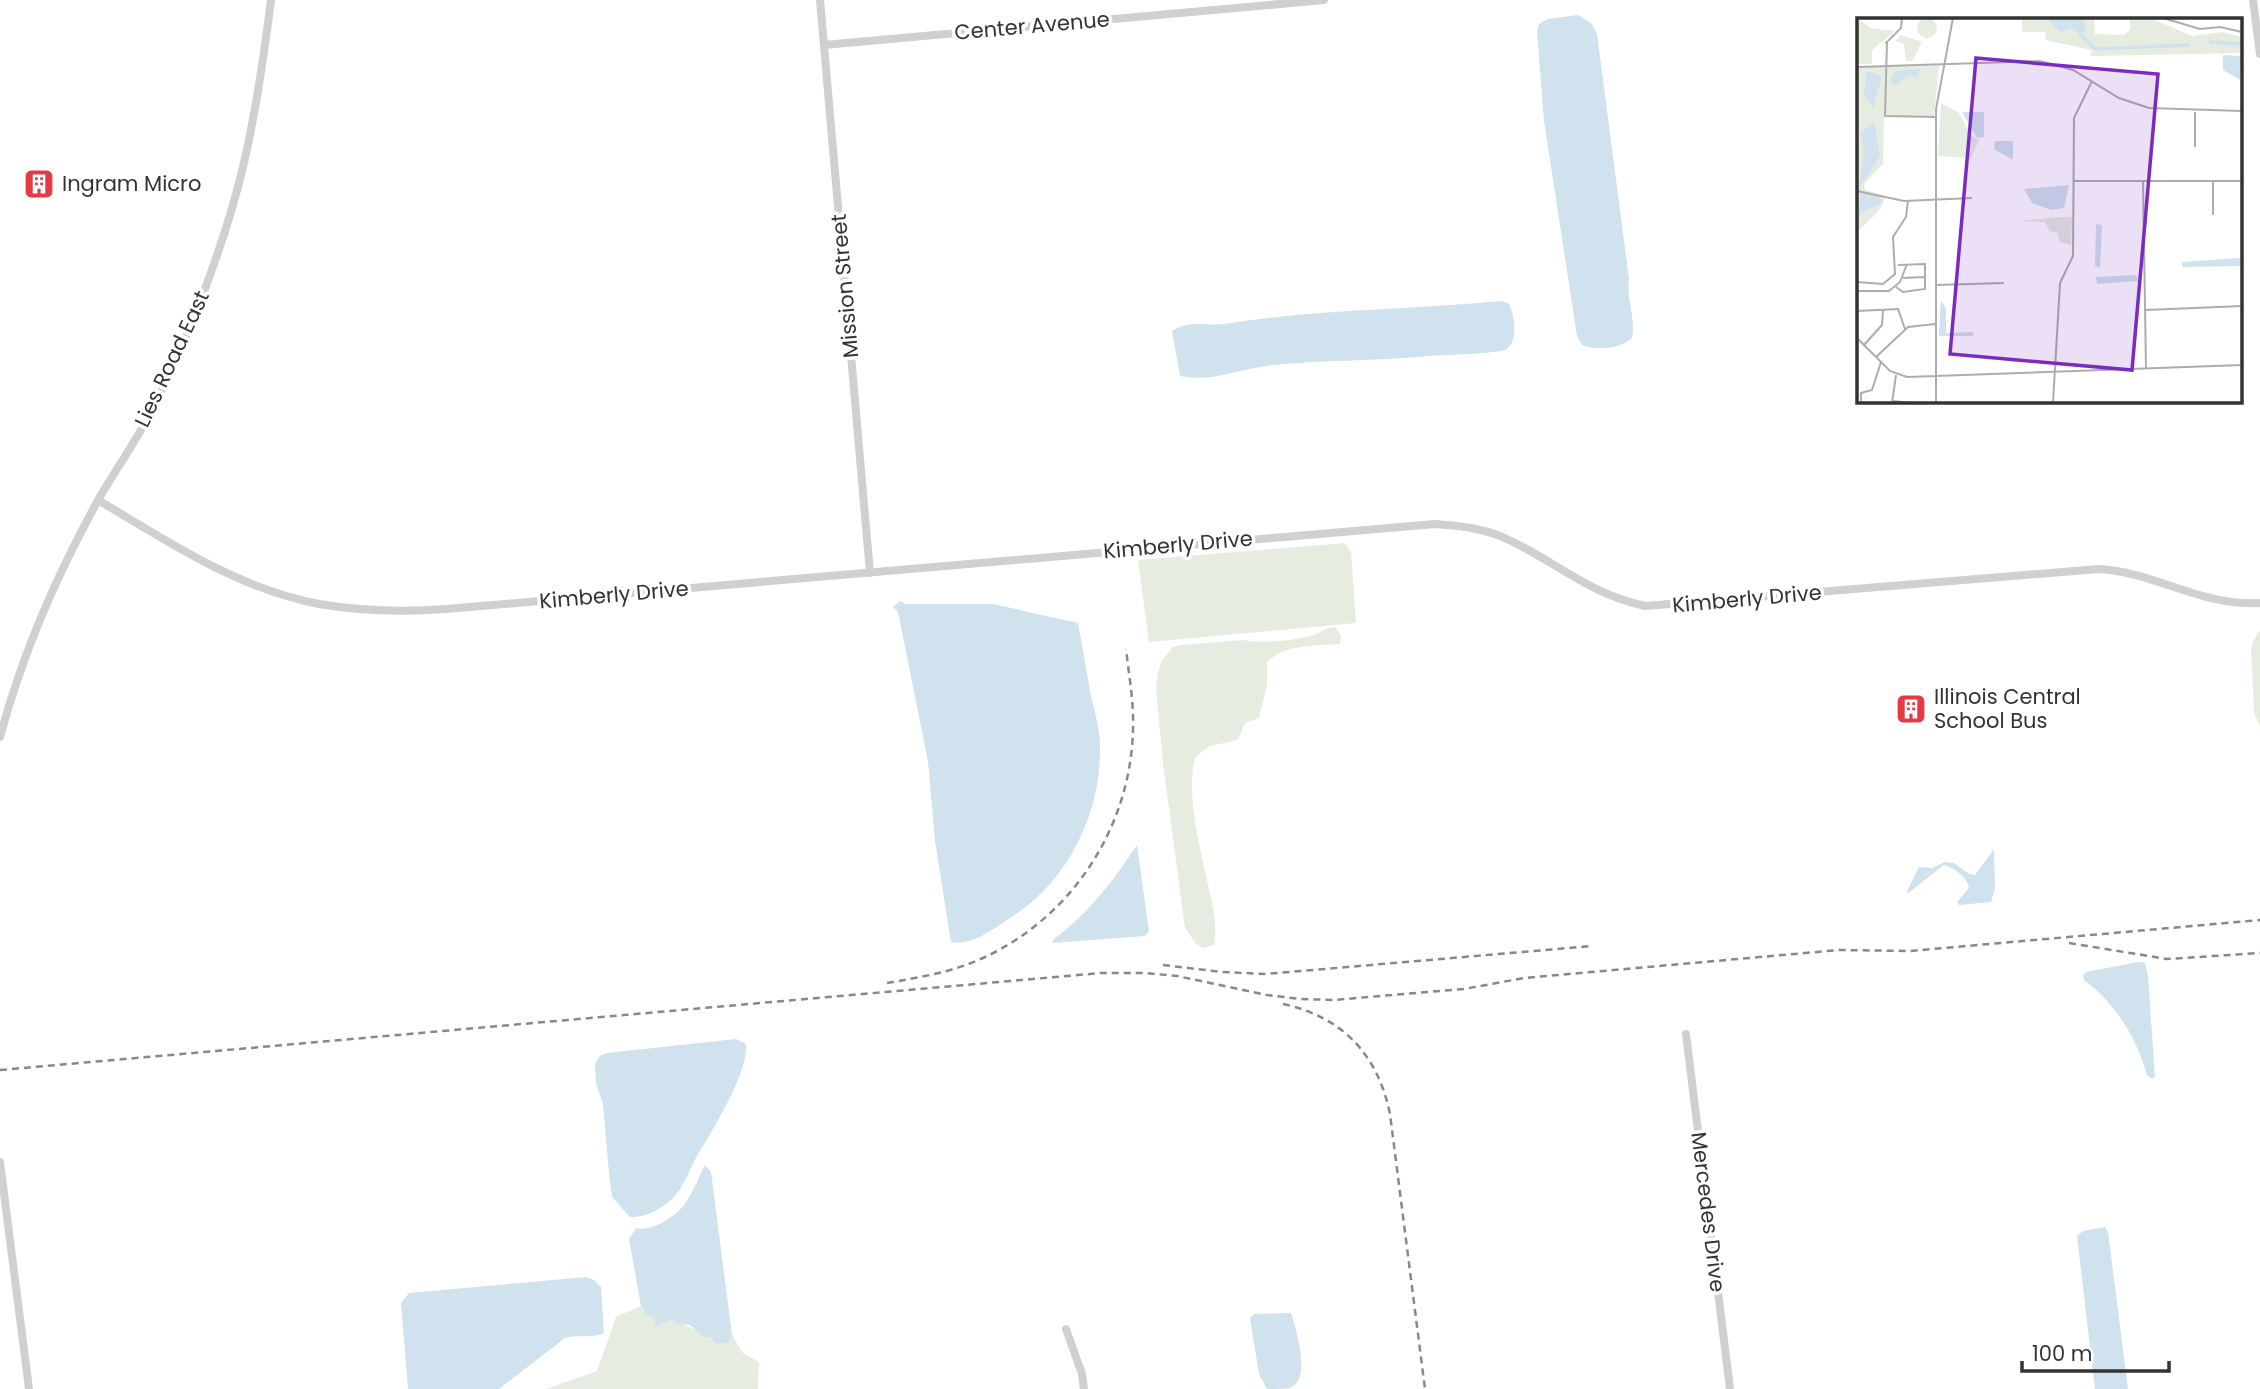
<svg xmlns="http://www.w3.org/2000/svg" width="2260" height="1389" font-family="Poppins,sans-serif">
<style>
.green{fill:#e6ecdf}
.water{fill:#cfe2ee}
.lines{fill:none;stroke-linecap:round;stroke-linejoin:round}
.minor{stroke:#d0d0d0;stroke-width:8}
.rail{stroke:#888;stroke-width:2.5;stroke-dasharray:7 5;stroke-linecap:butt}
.labels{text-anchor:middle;stroke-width:7;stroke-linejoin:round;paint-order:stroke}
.street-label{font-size:21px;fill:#333;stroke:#fff}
.poi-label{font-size:21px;fill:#333;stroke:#fff;text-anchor:start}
.inset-river{fill:none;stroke:#cfe2ee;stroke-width:3.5}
.inset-road{fill:none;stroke:#adadad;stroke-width:2}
.view{fill:#7b2cbf;fill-opacity:0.15;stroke:#7b2cbf;stroke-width:3.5}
.inset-edge{fill:none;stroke:#333;stroke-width:3.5}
</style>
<rect width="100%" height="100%" fill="#fff"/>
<path class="green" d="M1345 543 1351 552 1356 623 1149 642 1138 560Z
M1336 627 1341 636 1340 644C1315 646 1285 644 1267 662V685L1259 718 1245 723 1238 740 1210 746 1195 757C1186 796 1199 842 1207 881 1212 904 1218 922 1214 945L1203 948 1196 944 1185 928 1163 763 1156 689 1158 673 1161 662 1173 647 1181 645 1243 640C1262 644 1290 641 1310 636 1320 634 1323 628 1336 627Z
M2260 630V727L2254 712 2251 649 2253 641Z
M641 1306 700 1332 732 1335 743 1353 759 1362 758 1389H546L597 1371 616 1317Z"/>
<path class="water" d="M1578 15 1592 24 1597 34 1629 279C1626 298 1636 318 1632 338 1619 349 1598 351 1582 345L1577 336 1544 121 1537 32 1539 24 1548 19Z
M1501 301 1509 304C1514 315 1519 339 1507 349 1500 354 1431 355 1417 357 1369 361 1321 360 1274 365 1241 368 1212 383 1180 376L1172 331C1188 320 1207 326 1224 324 1316 309 1409 310 1501 301Z
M900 601 906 604H993L1078 623C1082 645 1086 668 1090 691 1094 710 1100 728 1100 748 1101 813 1068 881 1013 916 994 928 974 946 951 942L935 841 928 761 898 612 893 607Z
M1137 845 1149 931 1145 936 1052 943 1054 939C1088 914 1114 880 1137 845Z
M1994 849 1995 888 1991 902 1959 905 1957 902 1969 888C1967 877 1955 868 1944 865L1907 894V891L1919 867 1932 868 1945 862 1954 863 1969 874 1975 875Z
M2138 962 2145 963 2148 976 2155 1077 2152 1079 2147 1075C2136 1037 2116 1004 2084 980L2083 975 2086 972Z
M736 1039 746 1044C749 1072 712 1131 697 1156 689 1170 684 1187 673 1198 660 1210 647 1217 630 1217L612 1197 609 1173 603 1104 596 1083 595 1064 600 1056 607 1053Z
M705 1165 711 1172 732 1335 728 1343H715L710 1336 705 1338 690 1325 676 1324 671 1319 656 1327 654 1318 646 1314 641 1306 629 1239 636 1228C651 1232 675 1217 684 1205 693 1193 698 1178 705 1165Z
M2105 1227 2108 1232 2128 1389H2095L2077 1236 2083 1231Z
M587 1277 594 1280 601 1287 604 1333C590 1339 579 1334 565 1338L499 1389H408L401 1303 409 1293Z
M1291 1313C1296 1329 1312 1380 1290 1388 1283 1389 1274 1389 1267 1389L1259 1374 1250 1318 1254 1314Z"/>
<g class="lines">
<path class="minor" d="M820 0 870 573
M2253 0 2260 54
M824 45 1324 0
M98 500C167 541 238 589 319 604 360 611 404 612 446 609L1435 524C1460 526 1485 528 1509 540 1558 563 1589 594 1645 606L2099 569C2155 572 2202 607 2260 603
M0 737C23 652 55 579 97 502 115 470 138 439 154 406 191 330 223 250 243 167 256 112 264 56 271 0
M1686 1034 1730 1389
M0 1162 29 1389
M1066 1329 1082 1374 1084 1389"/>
<path class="rail" d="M2069 943 2167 959 2260 953
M1163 965 1222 972 1266 974 1592 946
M887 983C921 977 954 972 985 957 1073 916 1131 826 1133 729 1134 702 1129 676 1126 649
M1283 1004C1343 1017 1378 1055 1390 1114L1425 1389
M0 1070 1101 973H1145L1177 976 1267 995 1301 999 1333 1000 1464 989 1524 978 1839 950 1910 951 2260 920"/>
</g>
<defs>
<g id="building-square" transform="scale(1.575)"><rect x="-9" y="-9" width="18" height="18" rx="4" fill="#e63946" stroke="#fff"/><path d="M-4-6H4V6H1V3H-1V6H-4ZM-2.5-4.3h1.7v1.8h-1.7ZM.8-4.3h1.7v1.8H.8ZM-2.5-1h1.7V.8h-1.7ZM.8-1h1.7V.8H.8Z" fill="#fff"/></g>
</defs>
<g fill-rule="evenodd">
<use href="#building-square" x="39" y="184"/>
<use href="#building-square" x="1911" y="709"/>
</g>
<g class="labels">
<g class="street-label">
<text transform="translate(1032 26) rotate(-5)" y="7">Center Avenue</text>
<text transform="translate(845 286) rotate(-95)" y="7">Mission Street</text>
<text transform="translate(172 359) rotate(-65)" y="7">Lies Road East</text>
<text transform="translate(1178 545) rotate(-5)" y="7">Kimberly Drive</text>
<text transform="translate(614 595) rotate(-5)" y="7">Kimberly Drive</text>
<text transform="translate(1747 599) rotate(-5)" y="7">Kimberly Drive</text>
<text transform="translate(1708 1212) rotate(83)" y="7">Mercedes Drive</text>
</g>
<g class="poi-label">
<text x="62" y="191">Ingram Micro</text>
<text x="1934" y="704">Illinois Central<tspan x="1934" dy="24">School Bus</tspan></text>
</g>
</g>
<g transform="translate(1857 18)">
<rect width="385" height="385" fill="#fff"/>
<path d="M165 0H237L238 16 267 17 273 12V0H293L335 18 366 14 385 19V35L234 38V32L189 22 188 14H165ZM60 10a10 10 0 1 1 20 0a10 10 0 1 1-20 0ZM5 3 13 10 38 13 15 32V46H0V5ZM44 17 65 24 55 43H49L47 26 38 23ZM82 48 77 98 27 99 26 146 7 166 8 172 29 178 22 193 0 214V49ZM84 85 101 94 115 118 122 122 114 140 81 138ZM204 199H215L214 227 202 224 201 215 193 213 188 204 163 203Z" fill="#e6ecdf"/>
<path d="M190 0H226L230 12 223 16 214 10 203 14ZM366 37 384 38 383 62 366 52ZM63 50 61 59 51 58 39 67 33 63 38 54ZM10 53 25 59 16 90 7 77ZM105 94H127V119L120 120ZM17 104 23 138 2 170 7 133 3 115ZM138 123H156V142L137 131ZM212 167 207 190 194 192 175 185 167 171ZM4 175 23 179 24 185 4 195 0 205ZM239 206 245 207 243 250 238 248ZM383 240 384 248 325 249V244ZM239 259 279 257 281 263 240 266ZM84 282 89 291V315L116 314V318H82Z" fill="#cfe2ee"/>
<path class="inset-river" d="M223 16 238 31 332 27M352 24 385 26"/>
<path class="inset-road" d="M306 0 343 11 363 9 385 14M31 23 44 10 45 0M29 26 30 23 28 98 79 99M0 49 183 43 216 52 262 80 292 90 385 93M338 129V94M216 163H385M286 163 289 351M356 163V197M0 173 47 183 115 180M46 260 68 259M0 264 26 266 38 256 36 219 49 199 51 183M79 267 147 265M39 269 46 274 68 271V246L41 247M0 273H32L43 264 50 246M289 292 385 288M0 293 41 291 48 311M0 320 33 353 50 359 385 347M7 327 25 307 26 292M19 339 51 309 78 306M35 383 57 385M4 385V375L15 372 24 344M35 385 39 357M79 385V91L96 0M196 385 203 265 216 238 217 100 235 63"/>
<path class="view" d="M119 40 301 56 275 352 93 336Z"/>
<rect width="385" height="385" class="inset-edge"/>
</g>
<path d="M2022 1361v10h147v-10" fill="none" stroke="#333333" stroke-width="3.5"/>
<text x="2032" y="1361" font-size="21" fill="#333333" stroke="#ffffff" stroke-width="5" paint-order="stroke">100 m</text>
</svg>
